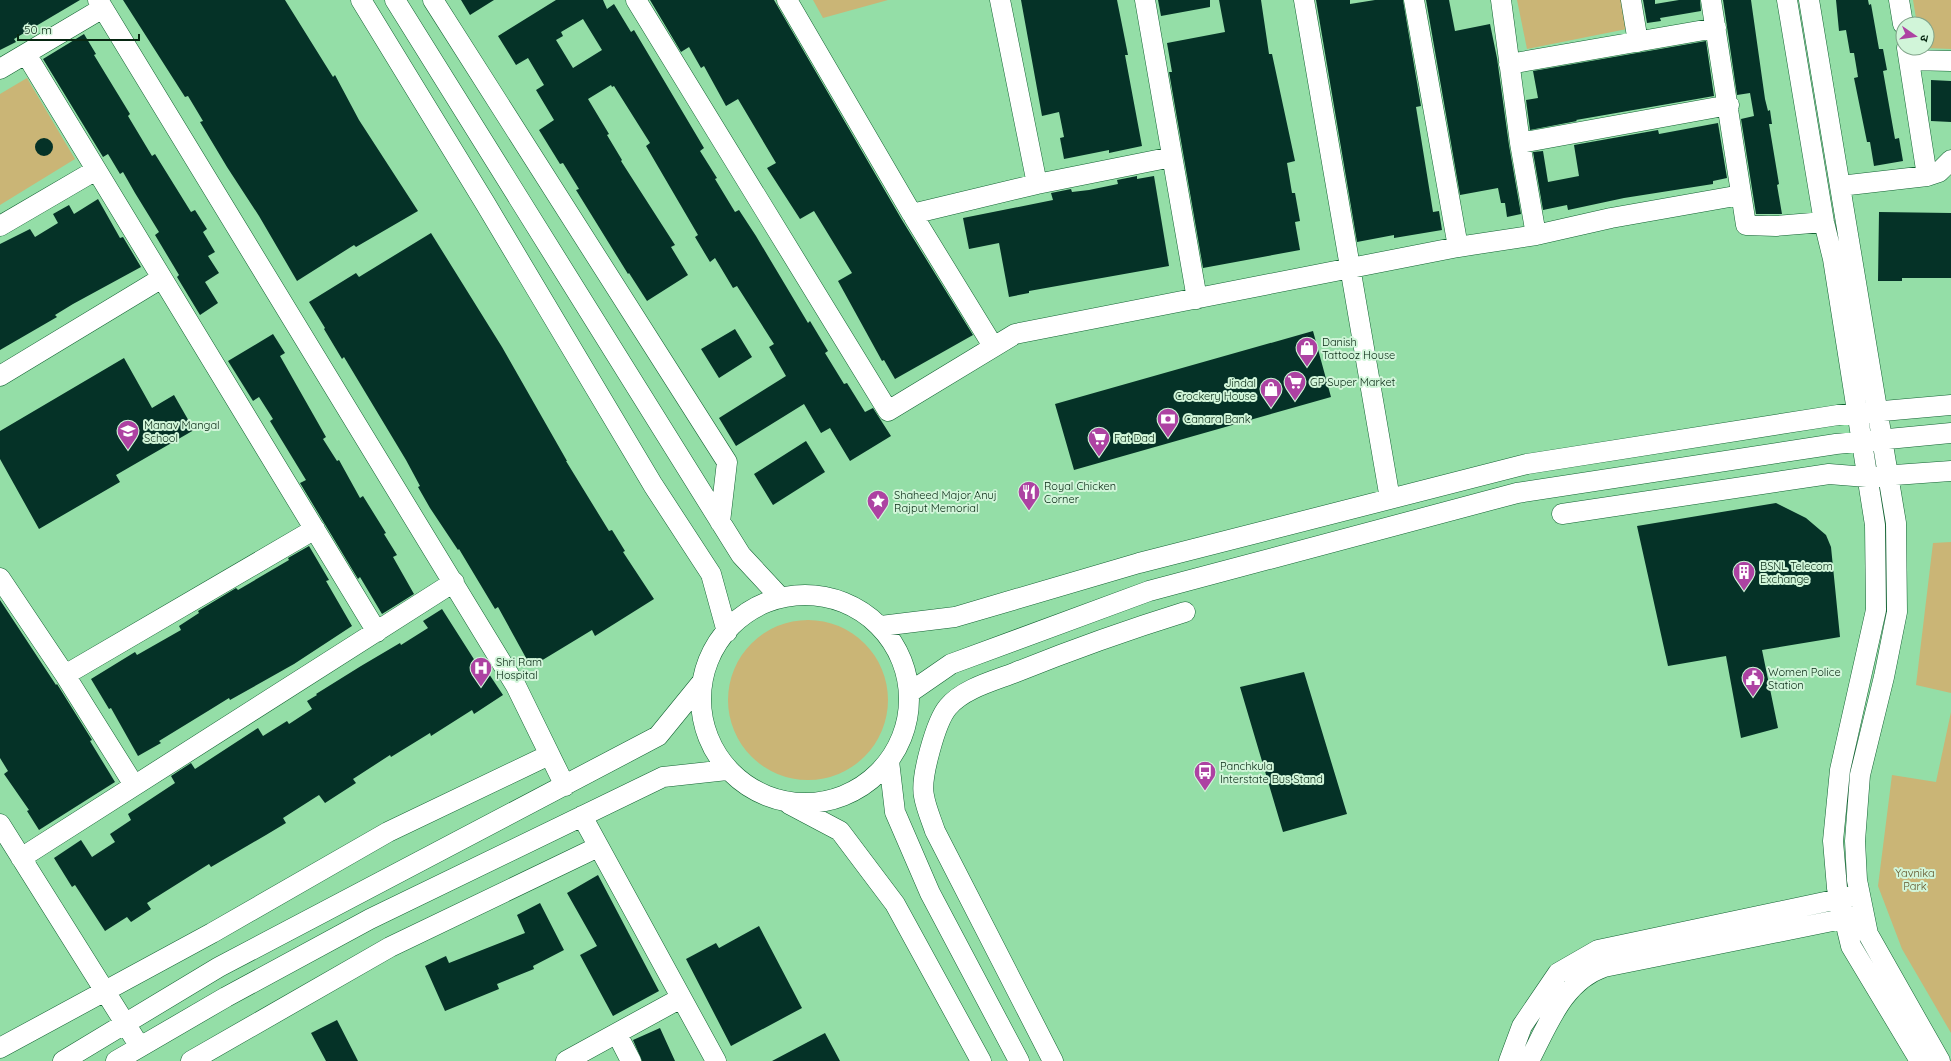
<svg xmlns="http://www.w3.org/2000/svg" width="1951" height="1061" font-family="Quicksand,'Noto Sans Devanagari',sans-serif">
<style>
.green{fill:#cab576}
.building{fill:#053227;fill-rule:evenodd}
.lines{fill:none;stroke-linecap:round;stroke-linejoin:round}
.minor-casing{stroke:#126232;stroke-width:21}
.minor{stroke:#fff;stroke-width:20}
.labels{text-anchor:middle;stroke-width:4;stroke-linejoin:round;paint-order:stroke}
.poi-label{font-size:11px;fill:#072712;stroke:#d1f5d9;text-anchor:start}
.park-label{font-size:11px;fill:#625429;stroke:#d1f5d9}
</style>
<rect width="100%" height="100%" fill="#94dea7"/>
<path class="green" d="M813 0H888L823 18Z
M1517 0H1622L1627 29 1527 49Z
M1913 0H1951V49L1926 48 1927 24H1917Z
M27 78 75 159 0 205V94Z
M1951 542V693L1916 685 1933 543Z
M728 700a80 80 0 1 1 160 0a80 80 0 1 1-160 0Z
M1951 712V1033L1902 949 1878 886 1892 775 1936 782Z"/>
<path class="building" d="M0 0H80L14 39 16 42 0 50Z
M123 0H285L333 77 335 75 359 120 418 211 356 247 354 245 297 281 259 216 227 167 200 122 203 121 188 96 185 97Z
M461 0H494L470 15Z
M556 0H603L607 9 614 4 631 32 634 30 704 148 700 151 717 178 715 179 735 212 739 210 756 236 808 323 810 321 828 351 825 353 844 384 847 383 865 412 873 408 891 436 850 461 830 428 821 433 804 404 736 446 719 418 786 376 769 347 774 344 737 286 733 288 715 258 710 262 695 237 698 235 646 146 650 143 614 86 612 87 611 85 588 99 609 134 607 135 622 160 621 161 675 245 671 247 688 275 647 301 629 273 628 274 576 190 579 189 563 163 560 164 539 130 554 120 536 90 544 85 528 58 516 65 498 36ZM583 19 602 50 573 68 556 40 563 36 561 32Z
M650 0H774L902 220 973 335 895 379 884 360 882 361 838 281 852 273 814 211 800 219 767 168 776 163 738 99 726 106 704 66 701 68 689 47 681 52Z
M1021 0H1117L1128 55H1125L1142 146 1109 153V150L1064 159 1060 138 1064 137 1059 112 1042 116Z
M1158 0H1210V7L1161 16Z
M1219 0H1261L1269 54H1272L1295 161 1287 163 1292 193H1295L1300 221 1295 222 1300 250 1203 268 1169 72H1172L1167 43 1225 32Z
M1316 0H1350V4L1375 0H1403L1421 106 1416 107 1433 212 1439 211 1442 230 1394 238V235L1357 242Z
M1426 0H1449L1455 31 1490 24 1497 58 1509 145 1521 214 1507 217 1505 203H1501L1498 188 1460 195Z
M1643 0H1655V4L1679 0H1700L1701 11 1660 18 1661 21 1647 23Z
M1723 0H1751L1765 99 1768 111 1770 110 1772 124H1769L1779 184 1777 185 1782 214H1756L1741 119 1754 116 1750 93 1737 95Z
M1836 0H1868L1869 5 1871 4 1879 49H1883L1887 70 1883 71 1895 139 1899 138 1903 161 1874 166 1870 142H1867L1854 78 1858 77 1854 53H1850L1846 30 1839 31Z
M84 34 96 54 94 55 130 114 128 116 152 156 155 154 191 212 195 210 207 229 203 232 215 252 208 256 219 273 205 282 218 303 200 315 177 277 179 275 155 235 159 232 135 193 123 172 120 174 108 154 103 157 43 59Z
M1706 41 1714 96 1576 120 1577 121 1530 130 1526 100 1538 98 1533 71Z
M1931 80 1951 81V122L1931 121Z
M1718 123 1727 178 1713 181V184L1624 198 1568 210 1567 205 1543 210 1533 152 1543 151 1548 182 1579 176 1574 145 1658 130 1659 134Z
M35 147a9 9 0 1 1 18 0a9 9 0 1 1-18 0Z
M1137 176V179L1154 176 1169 266 1029 291V293L1009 297 999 243 969 249 963 218 1053 200 1051 193 1071 189 1072 192 1089 190 1118 184 1117 180Z
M98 199 120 238 123 237 141 267 73 304 55 315 57 317 0 350V244L30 229 35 237 58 223 53 214 69 205 74 214Z
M1879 212 1951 213V278H1902V281H1878Z
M431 233 502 347 567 461H566L609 531 612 530 625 551 623 552 654 599 595 636 592 630 531 667 498 607 495 609 459 549 458 550 430 508 418 487 420 486 406 460 344 357 342 359 324 329 325 328 309 302 356 273 359 277Z
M735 329 752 357 719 378 701 349Z
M1313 331 1331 397 1074 470 1055 404Z
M273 334 285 353 280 356 326 437 323 439 337 461 339 460 360 498 363 496 386 533 384 534 397 555 393 557 414 594 382 614 360 577 358 579 300 483 306 480 270 421 273 419 259 397 253 401 228 361Z
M124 358 152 408 174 395 194 430 116 475 120 482 39 529 0 459V431Z
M806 441 825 472 773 505 754 474Z
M1776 503 1806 518 1826 535 1831 547 1840 637 1762 650 1778 728 1741 738 1726 656 1668 666 1637 526Z
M309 546 329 580 326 581 352 626 294 664 230 700 229 698 208 711 159 741 161 743 138 756 111 708 109 709 91 679 135 652 137 655 181 630 179 626 199 613 198 611 236 588 238 590 289 560 288 558Z
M0 600 56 685 57 684 92 740 90 741 115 782 39 830 27 811 29 810 4 774 8 771 0 758Z
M442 609 477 664 481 662 503 695 474 714 472 710 431 736 430 733 391 757 390 755 353 779 356 783 325 803 319 795 283 818 286 823 266 835 211 867 209 864 147 903 151 909 131 922 127 917 105 931 75 885 72 887 54 858 81 840 92 857 115 842 110 834 131 820 128 814 175 783 171 776 191 763 195 769 258 728 263 736 287 721 289 724 312 709 307 701 317 695 316 694 361 666 400 643 401 645 428 628 423 621Z
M1304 672 1347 814 1283 832 1240 687Z
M598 875 659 991 613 1016 580 955 597 946 567 893Z
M540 903 564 950 533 966 534 969 497 984 499 989 445 1011 425 966 446 956 449 963 525 933 517 915Z
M759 926 802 1008 731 1046 686 959 716 943 719 948Z
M337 1020 358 1061H326L311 1033Z
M660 1028 675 1061H642L633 1040Z
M825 1033 840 1061H772Z"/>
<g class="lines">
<g class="minor-casing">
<path id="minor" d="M98 0 516 686 565 786
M361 0 485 203 653 485 711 574 727 632
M395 0 741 555 780 597
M433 0 727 462 720 522
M636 0 888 411 1015 334 1458 247 1536 235 1611 218 1741 195
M787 0 912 214 993 346
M1000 0 1037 184
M1145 0 1197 299
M1304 0 1390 499
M1414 0 1458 247
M1501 0 1520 143 1536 235
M1631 0 1638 42
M1711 0 1746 225 1776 226 1824 222
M1787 0 1824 222 1833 259 1875 525 1876 610 1840 770 1833 841 1837 888 1851 946 1920 1061
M1809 0 1896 523 1897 612 1884 677 1860 775 1855 841 1857 880 1868 934 1940 1061
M1899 0 1903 24
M1907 48 1927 176
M26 54 377 632
M1909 60 1951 61
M1509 64 1716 28
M0 69 103 8
M1520 143 1729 105
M1840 186 1927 176 1939 172 1951 160
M912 214 1037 184 1172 157
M0 226 96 170
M0 376 162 278
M1562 514 1829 474 1867 477 1951 471
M0 578 65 675 134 785
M701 699a104 104 0 1 1 208 0a104 104 0 1 1-208 0Z
M881 626 955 617 1139 563 1527 464 1838 415 1951 405
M65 675 315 529
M909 693 951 664 1149 591 1517 493 1836 444 1951 433
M889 761 895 812 930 893 1019 1061
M789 804 840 831 895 904 981 1061
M582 816 716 1061
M0 824 140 1047
M21 858 454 582
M617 1034 631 1061
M0 1048 212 933 388 832 549 755
M63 1061 219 967 658 736 702 682
M116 1061 226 997 370 919 663 777 727 770
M191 1061 390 947 598 847
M566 1061 681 998
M1053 1061 935 831C931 819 926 808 924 796 920 778 936 721 948 707 963 689 993 681 1014 673 1071 650 1127 630 1185 612
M1509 1061 1522 1026 1558 973 1598 950 1853 896
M1529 1061C1548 1025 1563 981 1604 967L1857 916"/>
</g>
<use href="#minor" class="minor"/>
</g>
<defs>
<g id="shop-pin" transform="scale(1.15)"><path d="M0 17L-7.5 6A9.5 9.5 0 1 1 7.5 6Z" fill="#ad42a2" stroke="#d1f5d9"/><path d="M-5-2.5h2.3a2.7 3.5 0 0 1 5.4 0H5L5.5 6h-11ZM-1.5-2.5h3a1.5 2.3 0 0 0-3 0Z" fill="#fff"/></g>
<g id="supermarket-pin" transform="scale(1.15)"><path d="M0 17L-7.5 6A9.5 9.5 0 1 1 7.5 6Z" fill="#ad42a2" stroke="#d1f5d9"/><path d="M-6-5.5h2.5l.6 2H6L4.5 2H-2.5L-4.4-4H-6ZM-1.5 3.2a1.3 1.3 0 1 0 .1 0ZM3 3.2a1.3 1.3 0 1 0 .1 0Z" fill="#fff"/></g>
<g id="bank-pin" transform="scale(1.15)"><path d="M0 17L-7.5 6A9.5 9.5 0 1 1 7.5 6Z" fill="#ad42a2" stroke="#d1f5d9"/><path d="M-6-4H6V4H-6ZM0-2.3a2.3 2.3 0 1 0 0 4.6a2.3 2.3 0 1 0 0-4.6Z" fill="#fff"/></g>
<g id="school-pin" transform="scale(1.15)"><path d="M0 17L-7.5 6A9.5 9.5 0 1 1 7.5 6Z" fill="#ad42a2" stroke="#d1f5d9"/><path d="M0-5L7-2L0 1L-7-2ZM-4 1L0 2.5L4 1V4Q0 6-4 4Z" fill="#fff"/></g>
<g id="restaurant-pin" transform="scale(1.15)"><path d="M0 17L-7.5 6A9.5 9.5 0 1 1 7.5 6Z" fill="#ad42a2" stroke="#d1f5d9"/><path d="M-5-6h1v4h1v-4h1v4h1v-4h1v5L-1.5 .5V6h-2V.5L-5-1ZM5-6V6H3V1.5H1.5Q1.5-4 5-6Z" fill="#fff"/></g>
<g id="sight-pin" transform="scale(1.15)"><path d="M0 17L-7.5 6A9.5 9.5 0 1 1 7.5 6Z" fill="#ad42a2" stroke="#d1f5d9"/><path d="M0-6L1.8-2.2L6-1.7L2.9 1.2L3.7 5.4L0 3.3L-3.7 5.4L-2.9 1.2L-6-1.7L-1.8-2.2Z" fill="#fff"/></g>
<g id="building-pin" transform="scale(1.15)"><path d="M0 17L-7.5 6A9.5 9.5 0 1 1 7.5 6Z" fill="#ad42a2" stroke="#d1f5d9"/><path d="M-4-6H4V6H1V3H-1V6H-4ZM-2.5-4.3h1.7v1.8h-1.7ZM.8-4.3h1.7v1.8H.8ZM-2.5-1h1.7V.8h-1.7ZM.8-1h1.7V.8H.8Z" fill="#fff"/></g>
<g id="hospital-pin" transform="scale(1.15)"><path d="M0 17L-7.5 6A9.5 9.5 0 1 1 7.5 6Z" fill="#ad42a2" stroke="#d1f5d9"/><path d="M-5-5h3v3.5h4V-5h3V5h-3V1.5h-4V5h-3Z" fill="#fff"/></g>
<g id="civic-pin" transform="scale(1.15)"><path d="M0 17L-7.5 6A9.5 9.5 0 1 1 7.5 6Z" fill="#ad42a2" stroke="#d1f5d9"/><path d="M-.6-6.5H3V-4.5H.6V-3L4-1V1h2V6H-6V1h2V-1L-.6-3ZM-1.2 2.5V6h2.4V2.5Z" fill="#fff"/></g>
<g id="bus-pin" transform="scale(1.15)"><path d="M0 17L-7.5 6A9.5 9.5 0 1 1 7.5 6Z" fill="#ad42a2" stroke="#d1f5d9"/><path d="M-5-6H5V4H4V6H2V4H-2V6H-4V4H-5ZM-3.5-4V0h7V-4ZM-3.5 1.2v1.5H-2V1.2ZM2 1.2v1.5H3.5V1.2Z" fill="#fff"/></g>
</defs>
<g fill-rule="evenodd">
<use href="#shop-pin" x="1307" y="348"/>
<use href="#supermarket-pin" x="1295" y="382"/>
<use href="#shop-pin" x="1271" y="389"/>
<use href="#bank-pin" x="1168" y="419"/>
<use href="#school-pin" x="128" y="431"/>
<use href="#supermarket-pin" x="1099" y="438"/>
<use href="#restaurant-pin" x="1029" y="492"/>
<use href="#sight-pin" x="878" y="501"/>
<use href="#building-pin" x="1744" y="572"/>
<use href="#hospital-pin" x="481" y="668"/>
<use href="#civic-pin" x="1753" y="678"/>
<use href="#bus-pin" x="1205" y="772"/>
</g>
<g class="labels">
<g class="poi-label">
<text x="1322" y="346">Danish<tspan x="1322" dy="13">Tattooz House</tspan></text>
<text x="1310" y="386">GP Super Market</text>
<text x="1256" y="387" text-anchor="end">Jindal<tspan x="1256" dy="13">Crockery House</tspan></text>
<text x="1184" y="423">Canara Bank</text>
<text x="144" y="429">Manav Mangal<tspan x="144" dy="13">School</tspan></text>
<text x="1114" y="442">Fat Dad</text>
<text x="1044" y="490">Royal Chicken<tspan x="1044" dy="13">Corner</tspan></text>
<text x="894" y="499">Shaheed Major Anuj<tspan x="894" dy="13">Rajput Memorial</tspan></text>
<text x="1760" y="570">BSNL Telecom<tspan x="1760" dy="13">Exchange</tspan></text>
<text x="496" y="666">Shri Ram<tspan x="496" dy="13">Hospital</tspan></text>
<text x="1768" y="676">Women Police<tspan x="1768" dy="13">Station</tspan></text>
<text x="1220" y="770">Panchkula<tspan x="1220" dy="13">Interstate Bus Stand</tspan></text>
</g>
<g class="park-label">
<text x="1915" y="877">Yavnika<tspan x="1915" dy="13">Park</tspan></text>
</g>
</g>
<g transform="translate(1915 36) rotate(103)"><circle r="19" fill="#d1f5d9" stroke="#80a389"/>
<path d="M0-3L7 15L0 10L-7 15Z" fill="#ad42a2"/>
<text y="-6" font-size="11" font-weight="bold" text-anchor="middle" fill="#072712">उ</text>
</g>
<path d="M18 34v6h121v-6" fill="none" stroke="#072712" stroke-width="2"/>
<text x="24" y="34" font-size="12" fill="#072712" stroke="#d1f5d9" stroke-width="3" paint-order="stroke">50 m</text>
</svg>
